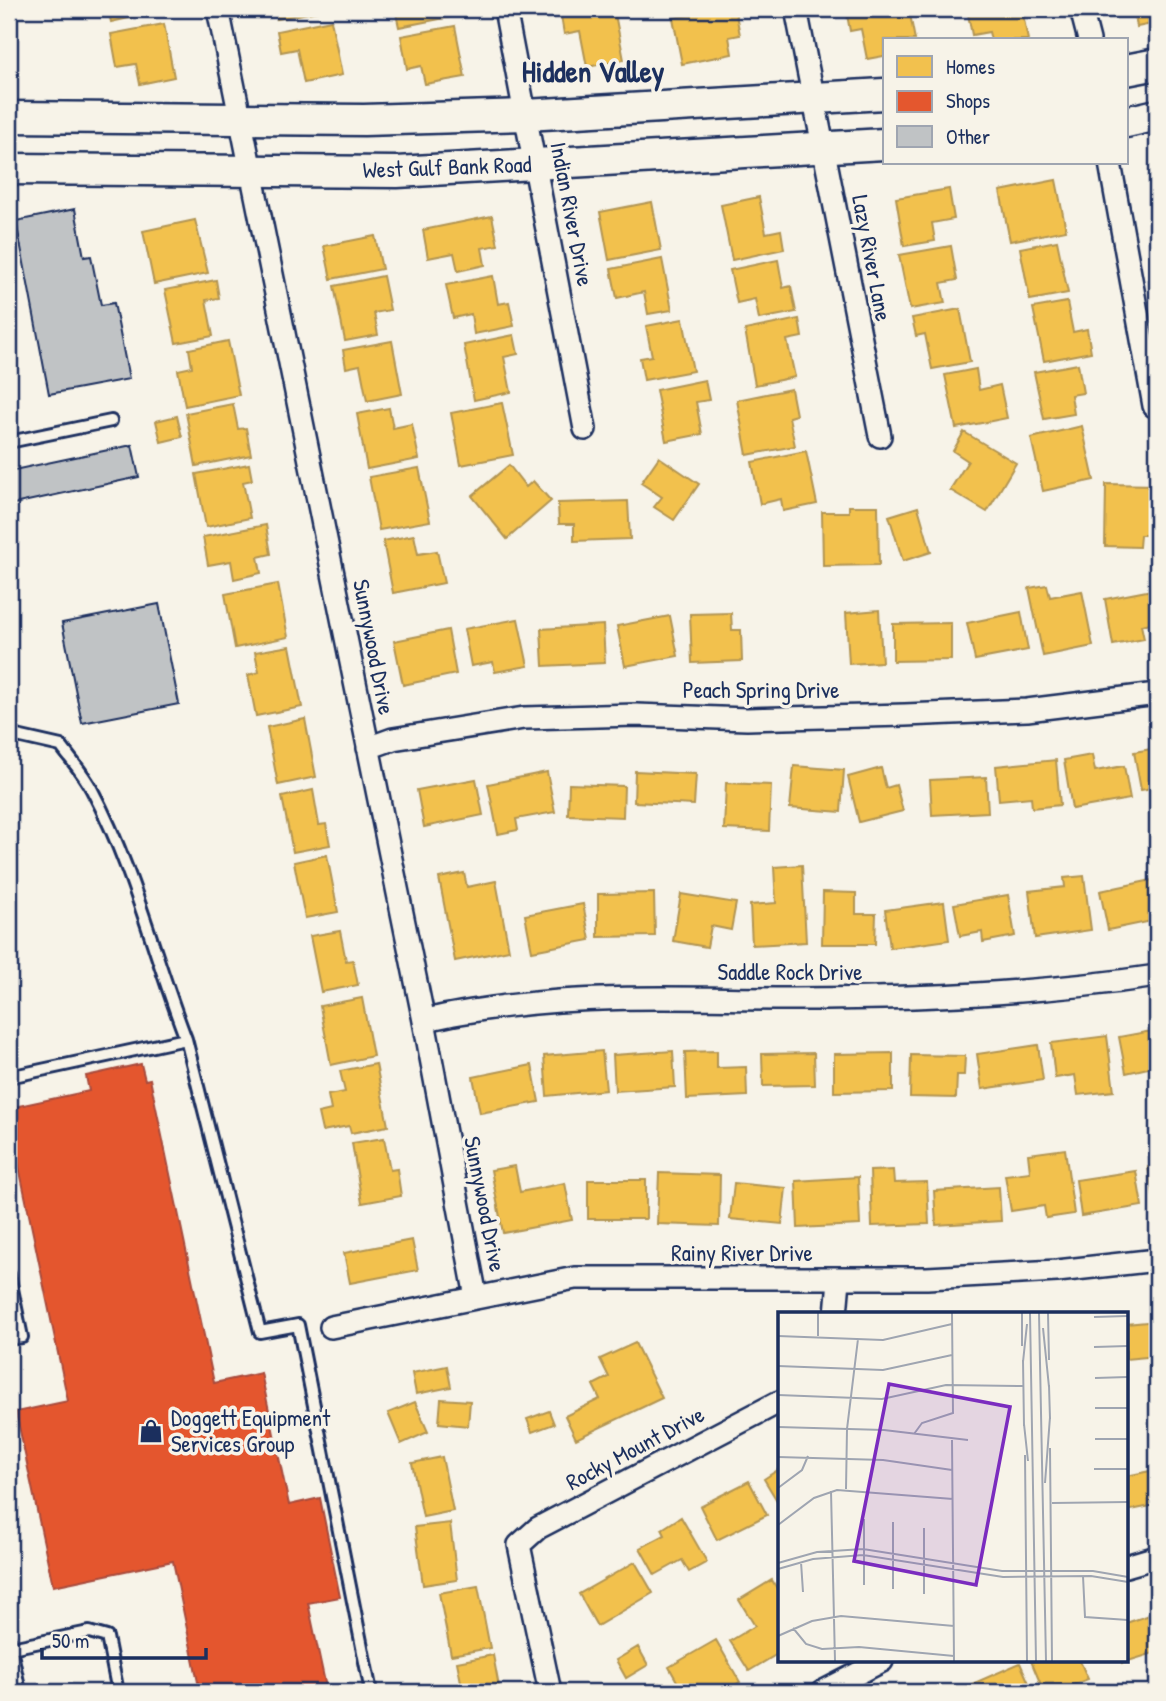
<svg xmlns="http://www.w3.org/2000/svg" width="1166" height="1701" font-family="'Patrick Hand',sans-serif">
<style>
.homes{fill:#f2c14e;stroke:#b29553;stroke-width:2}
.shops{fill:#e4572e;stroke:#a84b3c;stroke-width:2}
.building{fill:#c0c3c5;stroke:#1b2f5e;stroke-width:2}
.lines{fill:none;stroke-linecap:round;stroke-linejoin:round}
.service-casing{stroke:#1b2f5e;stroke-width:16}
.minor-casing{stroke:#1b2f5e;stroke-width:26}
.secondary-casing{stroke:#1b2f5e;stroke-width:35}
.service{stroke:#f7f3e8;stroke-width:10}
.minor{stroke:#f7f3e8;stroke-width:21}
.secondary{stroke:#f7f3e8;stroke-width:30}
.labels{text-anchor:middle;stroke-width:7;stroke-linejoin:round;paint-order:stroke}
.street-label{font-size:23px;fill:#1b2f5e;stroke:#f7f3e8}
.poi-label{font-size:23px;fill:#1b2f5e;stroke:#f7f3e8;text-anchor:start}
.district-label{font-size:30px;font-weight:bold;fill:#1b2f5e;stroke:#f7f3e8}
.inset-road{fill:none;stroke:#9fa5b1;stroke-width:2}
.view{fill:#7b2cbf;fill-opacity:0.15;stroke:#7b2cbf;stroke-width:3.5}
.inset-edge{fill:none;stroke:#1b2f5e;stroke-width:3.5}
</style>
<rect width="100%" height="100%" fill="#f7f3e8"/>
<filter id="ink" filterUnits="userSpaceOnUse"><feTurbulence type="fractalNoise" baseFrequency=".0143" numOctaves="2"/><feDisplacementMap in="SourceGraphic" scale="14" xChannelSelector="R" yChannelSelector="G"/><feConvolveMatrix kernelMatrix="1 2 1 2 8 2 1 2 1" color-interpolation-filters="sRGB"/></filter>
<g filter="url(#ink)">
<path class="homes" d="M108 9H160V11L111 22Z
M275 9H328L277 19Z
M395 9H448L450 17 399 27Z
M596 9H614L624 60 587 67 580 31 564 34 561 16Z
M720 9H735L740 35 729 37 732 54 682 64 673 18Z
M846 9H909L915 40H884V56L867 59 861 29 850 31Z
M967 9H1022L1028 40H991L989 32 972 35Z
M1134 9H1157V23L1137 27Z
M331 20 342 75 304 83 297 49 281 52 277 31Z
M164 24 174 77 140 84 136 64 117 67 111 34Z
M455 26 465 77 425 84 421 66 407 69 401 36Z
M1056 180 1066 230 1010 241 1000 191Z
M949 189 954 219 932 223 935 241 904 246 896 198Z
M759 197 766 233 781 230 784 249 732 260 721 205Z
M652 202 661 250 609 260 600 212Z
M492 216 498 245 482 248 485 265 458 271 454 253 428 258 423 230Z
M195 220 208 273 154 284 143 231Z
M375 236 382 269 331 279 324 246Z
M1057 241 1068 293 1030 300 1020 248Z
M951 246 957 280 941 283 945 303 910 309 899 255Z
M662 259 672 310 648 314 644 292 617 298 611 269Z
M778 260 783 288 791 286 796 312 759 319 755 299 737 303 730 270Z
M383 276 390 310 374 313 378 335 345 341 334 286Z
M493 276 498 304 509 302 514 326 474 334 471 314 453 318 446 285Z
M216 280 219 298 206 300 213 336 176 343 165 290Z
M1067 302 1073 332 1087 329 1091 352 1044 361 1033 308Z
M960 309 970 362 932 369 925 334 916 336 912 318Z
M683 319 693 371 644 380 640 358 652 356 646 326Z
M799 319 802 337 787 340 795 377 755 385 745 330Z
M514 335 518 354 504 357 511 392 474 400 464 345Z
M228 341 239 395 185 406 178 370 192 367 189 349Z
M392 341 402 394 367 401 360 365 346 368 343 350Z
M1078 364 1083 393 1071 395 1074 414 1044 419 1034 372Z
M976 369 979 390 1000 385 1007 418 956 428 945 375Z
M705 380 709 400 696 402 702 434 666 441 656 390Z
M791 389 796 415 789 417 795 446 747 455 737 400Z
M502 403 513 455 461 465 451 413Z
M233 404 238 429 246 428 251 455 196 466 186 413Z
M389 408 393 428 412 424 419 459 367 469 357 414Z
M177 416 182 437 161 442 156 421Z
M1082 426 1094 480 1043 491 1031 438Z
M964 432 1016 463 987 512 950 490 968 461 953 451Z
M806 451 817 504 783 511 781 499 760 504 752 462Z
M659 457 699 484 674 520 654 507 662 497 641 483Z
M249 464 252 480 243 482 250 518 206 527 196 474Z
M509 465 526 487 533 481 551 501 507 539 472 496Z
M419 468 430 521 379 530 369 477Z
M1106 484 1157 485 1156 535H1140L1139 547 1105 546Z
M628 501 630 539 574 541V524H559L558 503Z
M849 506H878L879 565 823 566 822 512H849Z
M918 507 931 552 903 561 889 516Z
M266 525 271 554 258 557 261 573 234 579 231 561 208 565 203 537Z
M414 535 418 554 437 551 444 583 393 593 383 541Z
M278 584 288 637 235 648 225 594Z
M1047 585 1050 597 1082 591 1093 646 1043 656 1029 588Z
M1157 589V622L1141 625 1144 639 1113 645 1105 599Z
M879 610 882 662 849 664 846 613Z
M1021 612 1028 650 975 660 967 623Z
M731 613 732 630H741L742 661 692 663 690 614Z
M670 616 678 656 625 666 617 626Z
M518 619 528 666 495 672 493 662 471 666 464 629Z
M951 623V660L893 661V624Z
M603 625 605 663 543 666 541 629Z
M448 630 456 674 403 685 394 641Z
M290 646 302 707 256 716 248 675 259 672 255 652Z
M305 719 316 777 278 785 267 727Z
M1157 748V787L1141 790 1134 752Z
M1092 755 1095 771 1124 766 1130 799 1072 809 1064 760Z
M1056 760 1060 805 1032 808 1031 797 999 800 996 766Z
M794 766 844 770 841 812 790 808Z
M881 768 886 788 896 785 903 811 859 822 848 777Z
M635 771 696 774 694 805 634 802Z
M547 772 555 812 516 819 518 830 498 834 488 784Z
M986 777 988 812 932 815 930 780Z
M476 779 483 815 424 827 417 790Z
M726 783 771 785 769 831 724 829Z
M569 784 624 786 623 817 568 815Z
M313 790 319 825 326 824 330 845 293 852 282 797Z
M327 855 338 912 305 918 294 862Z
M802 865 806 942 752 945 750 905 776 903 774 867Z
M464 873 467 887 496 881 509 950 455 961 439 878Z
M1084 876 1091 930 1035 938 1029 891 1065 887 1064 878Z
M1152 880 1157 905V920L1108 930 1100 891Z
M823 892 856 893V914H876L875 944H822Z
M654 893 655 936 598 937V894Z
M681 894 736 903 731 930 711 926 707 947 673 941Z
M1008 895 1015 936 983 942 982 932 960 936 954 904Z
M944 902 949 940 890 948 885 910Z
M583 904 590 940 532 951 525 915Z
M340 931 346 961 353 960 358 985 321 992 310 936Z
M362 998 373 1056 331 1065 320 1006Z
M1157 1030V1066L1126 1073 1119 1037Z
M1107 1036 1114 1091 1078 1095 1075 1075 1055 1078 1051 1043Z
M1038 1045 1043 1080 982 1089 977 1054Z
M602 1051 606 1090 547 1096 544 1056Z
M673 1051 675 1087 615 1091 613 1055Z
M717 1051V1068L746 1067 747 1096 687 1099 685 1052Z
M814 1053 815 1085 763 1086 762 1054Z
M893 1053V1091L834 1092V1054Z
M911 1055 965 1056 964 1075H957L956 1098 910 1097Z
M376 1064 388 1126 351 1133 349 1126 322 1131 318 1113 331 1110 328 1095 345 1092 340 1071Z
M532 1065 539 1102 480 1113 473 1077Z
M384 1138 390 1170 397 1169 401 1196 362 1203 352 1143Z
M1065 1149 1074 1214 1046 1218 1044 1206 1011 1211 1005 1175 1030 1172 1028 1154Z
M515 1166 520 1192 565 1183 572 1220 503 1233 491 1170Z
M1157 1166V1203H1155L1148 1167Z
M893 1170 894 1183 927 1182 929 1224 872 1226 870 1171Z
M1136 1171 1142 1206 1081 1216 1076 1180Z
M659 1173 720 1175 719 1226 657 1224Z
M858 1177 860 1225 798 1228 796 1181Z
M588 1180H646V1219H588Z
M734 1183 786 1188 782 1224 730 1219Z
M999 1187 1001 1221 936 1225 934 1191Z
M412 1240 418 1270 350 1283 344 1253Z
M1157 1321V1356L1126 1359V1324Z
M635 1343 662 1398 576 1439 565 1416 600 1399 593 1385 609 1377 600 1359Z
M447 1366 451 1387 416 1394 412 1373Z
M441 1399 470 1401 468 1426 439 1423Z
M415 1402 428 1432 401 1444 388 1413Z
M549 1411 554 1424 532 1432 527 1419Z
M442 1457 453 1511 423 1517 412 1463Z
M779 1469V1504L764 1479Z
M1150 1471 1156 1505 1126 1511V1476Z
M749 1481 767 1515 717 1540 700 1506Z
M681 1517 707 1562 689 1572 682 1560 655 1575 640 1548 665 1535 662 1529Z
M450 1523 457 1580 423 1585 415 1527Z
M635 1562 653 1593 597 1626 579 1594Z
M772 1580 779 1592V1653L749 1671 730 1641 755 1626 739 1600Z
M478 1586 490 1648 451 1655 439 1593Z
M1156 1613 1157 1652 1122 1663V1661H1126V1623Z
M716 1640 740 1682 722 1692H683L669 1667Z
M638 1647 648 1665 626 1678 616 1660Z
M493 1655 500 1692H463L457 1662Z
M1031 1661H1080L1088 1679 1055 1692H1044Z
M1020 1663 1033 1692H965L963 1688Z
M659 1683 662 1692H633Z"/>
<path class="shops" d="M141 1064 145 1080 150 1079 214 1383 261 1373 289 1505 320 1498 340 1597 308 1603 327 1692H200L173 1561 53 1586 16 1412 68 1401 9 1119V1108L89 1091 86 1076Z"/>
<path class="building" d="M75 209 84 257 91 256 101 305 114 303 129 379 49 394 16 221Z
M132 445 139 477 9 505V471Z
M159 604 179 704 82 723 62 623Z"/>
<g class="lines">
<g class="service-casing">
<path id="service" d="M9 442 111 421
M9 737 17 736 61 746C71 760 84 774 92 790 134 869 154 956 186 1039
M9 1077 186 1039 260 1332 298 1325 371 1692
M9 1274 22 1337 9 1339
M9 1639 20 1692
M11 1648 89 1632 107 1637 118 1692"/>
</g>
<g class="minor-casing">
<path id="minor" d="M218 9 424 1021 476 1297
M505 9 585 429
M796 9 880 436
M1081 9 1089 40
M1110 163 1154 406
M368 748 393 739 524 718 636 715 747 719 905 715 1027 710 1157 694
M424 1021C451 1013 479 1010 507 1006 602 994 697 999 793 999 915 999 1036 994 1157 976
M836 1314 839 1280
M331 1327 575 1278H927L1057 1271 1157 1260
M1126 1566 1157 1557
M550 1692 519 1545 538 1528 779 1402
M822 1692 882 1661"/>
</g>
<g class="secondary-casing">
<path id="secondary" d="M1126 70 1157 64
M9 117 364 120 526 115 884 94
M1126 122 1157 115
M9 169 397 172 884 144"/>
</g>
<use href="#service" class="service"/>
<use href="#minor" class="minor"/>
<use href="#secondary" class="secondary"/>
</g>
</g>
<defs>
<g id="shop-bare" transform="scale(1.89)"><path d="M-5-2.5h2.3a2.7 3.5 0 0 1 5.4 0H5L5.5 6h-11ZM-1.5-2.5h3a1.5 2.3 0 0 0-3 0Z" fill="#1b2f5e" stroke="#f7f3e8" stroke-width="2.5" paint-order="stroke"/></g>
</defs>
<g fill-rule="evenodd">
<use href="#shop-bare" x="151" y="1431"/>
</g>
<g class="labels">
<g class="street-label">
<text transform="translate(447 167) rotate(-2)" y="8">West Gulf Bank Road</text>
<text transform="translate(572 214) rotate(79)" y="8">Indian River Drive</text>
<text transform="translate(872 258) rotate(79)" y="8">Lazy River Lane</text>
<text transform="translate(374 647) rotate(79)" y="8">Sunnywood Drive</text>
<text x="761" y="698">Peach Spring Drive</text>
<text x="790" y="980">Saddle Rock Drive</text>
<text transform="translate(485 1204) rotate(79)" y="8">Sunnywood Drive</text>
<text x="742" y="1261">Rainy River Drive</text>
<text transform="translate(635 1448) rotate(-28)" y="8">Rocky Mount Drive</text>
</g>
<g class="poi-label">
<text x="171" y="1426">Doggett Equipment<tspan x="171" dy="26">Services Group</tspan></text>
</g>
<g class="district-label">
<text x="593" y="82">Hidden Valley</text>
</g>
</g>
<g transform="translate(778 1312)">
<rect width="350" height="350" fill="#f7f3e8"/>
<path class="inset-road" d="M40 1V24M244 1V34M252 1 258 349M261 1 268 349M270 1 271 48M316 5 350 4M265 16 271 75M0 24 105 28 174 12M316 35 350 34M245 48 246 114M245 50 249 12M0 54 105 58 174 43M317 66 350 65M271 73 272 107M0 83 104 87 168 73 245 74M317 96H350M246 112 250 149M0 115 106 118 190 128M136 122 144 111 175 101 174 1M317 127H350M174 128 176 349M272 136 274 349M247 143 249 349M0 145 105 148 174 158M316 157H350M267 171 272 105M0 176 24 158 30 144M68 177 69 117 80 27M53 179 57 349M274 191 350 190M86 207V273M115 210V277M0 213 36 186 59 178 175 187M146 216V282M23 250 25 280M0 251 39 240 85 237 224 259H315L350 265M0 257 35 247 85 243 225 265 313 264 350 270M305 264 307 305 350 308M15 316 28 332 44 337 81 335 176 344M0 324 34 309 63 304 176 314"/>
<path class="view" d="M111 72 232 95 198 273 76 249Z"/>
<rect width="350" height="350" class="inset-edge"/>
</g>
<rect width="1166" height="1701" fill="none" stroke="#f7f3e8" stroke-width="35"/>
<rect x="18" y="18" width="1131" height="1666" fill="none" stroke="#1b2f5e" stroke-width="2.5" filter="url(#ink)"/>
<rect x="883" y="38" width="245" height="126" fill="#f7f3e8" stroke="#9fa5b1" stroke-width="2"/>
<rect x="897" y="56" width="35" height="21" fill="#f2c14e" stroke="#9fa5b1" stroke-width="2"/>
<text x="946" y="74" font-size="21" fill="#1b2f5e">Homes</text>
<rect x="897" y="91" width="35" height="21" fill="#e4572e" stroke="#9fa5b1" stroke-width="2"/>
<text x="946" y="108" font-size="21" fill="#1b2f5e">Shops</text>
<rect x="897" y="126" width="35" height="21" fill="#c0c3c5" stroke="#9fa5b1" stroke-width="2"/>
<text x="946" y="144" font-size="21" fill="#1b2f5e">Other</text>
<path d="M42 1648v10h164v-10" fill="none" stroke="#1b2f5e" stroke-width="3.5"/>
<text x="52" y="1648" font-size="21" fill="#1b2f5e" stroke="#f7f3e8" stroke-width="5" paint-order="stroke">50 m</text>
</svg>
